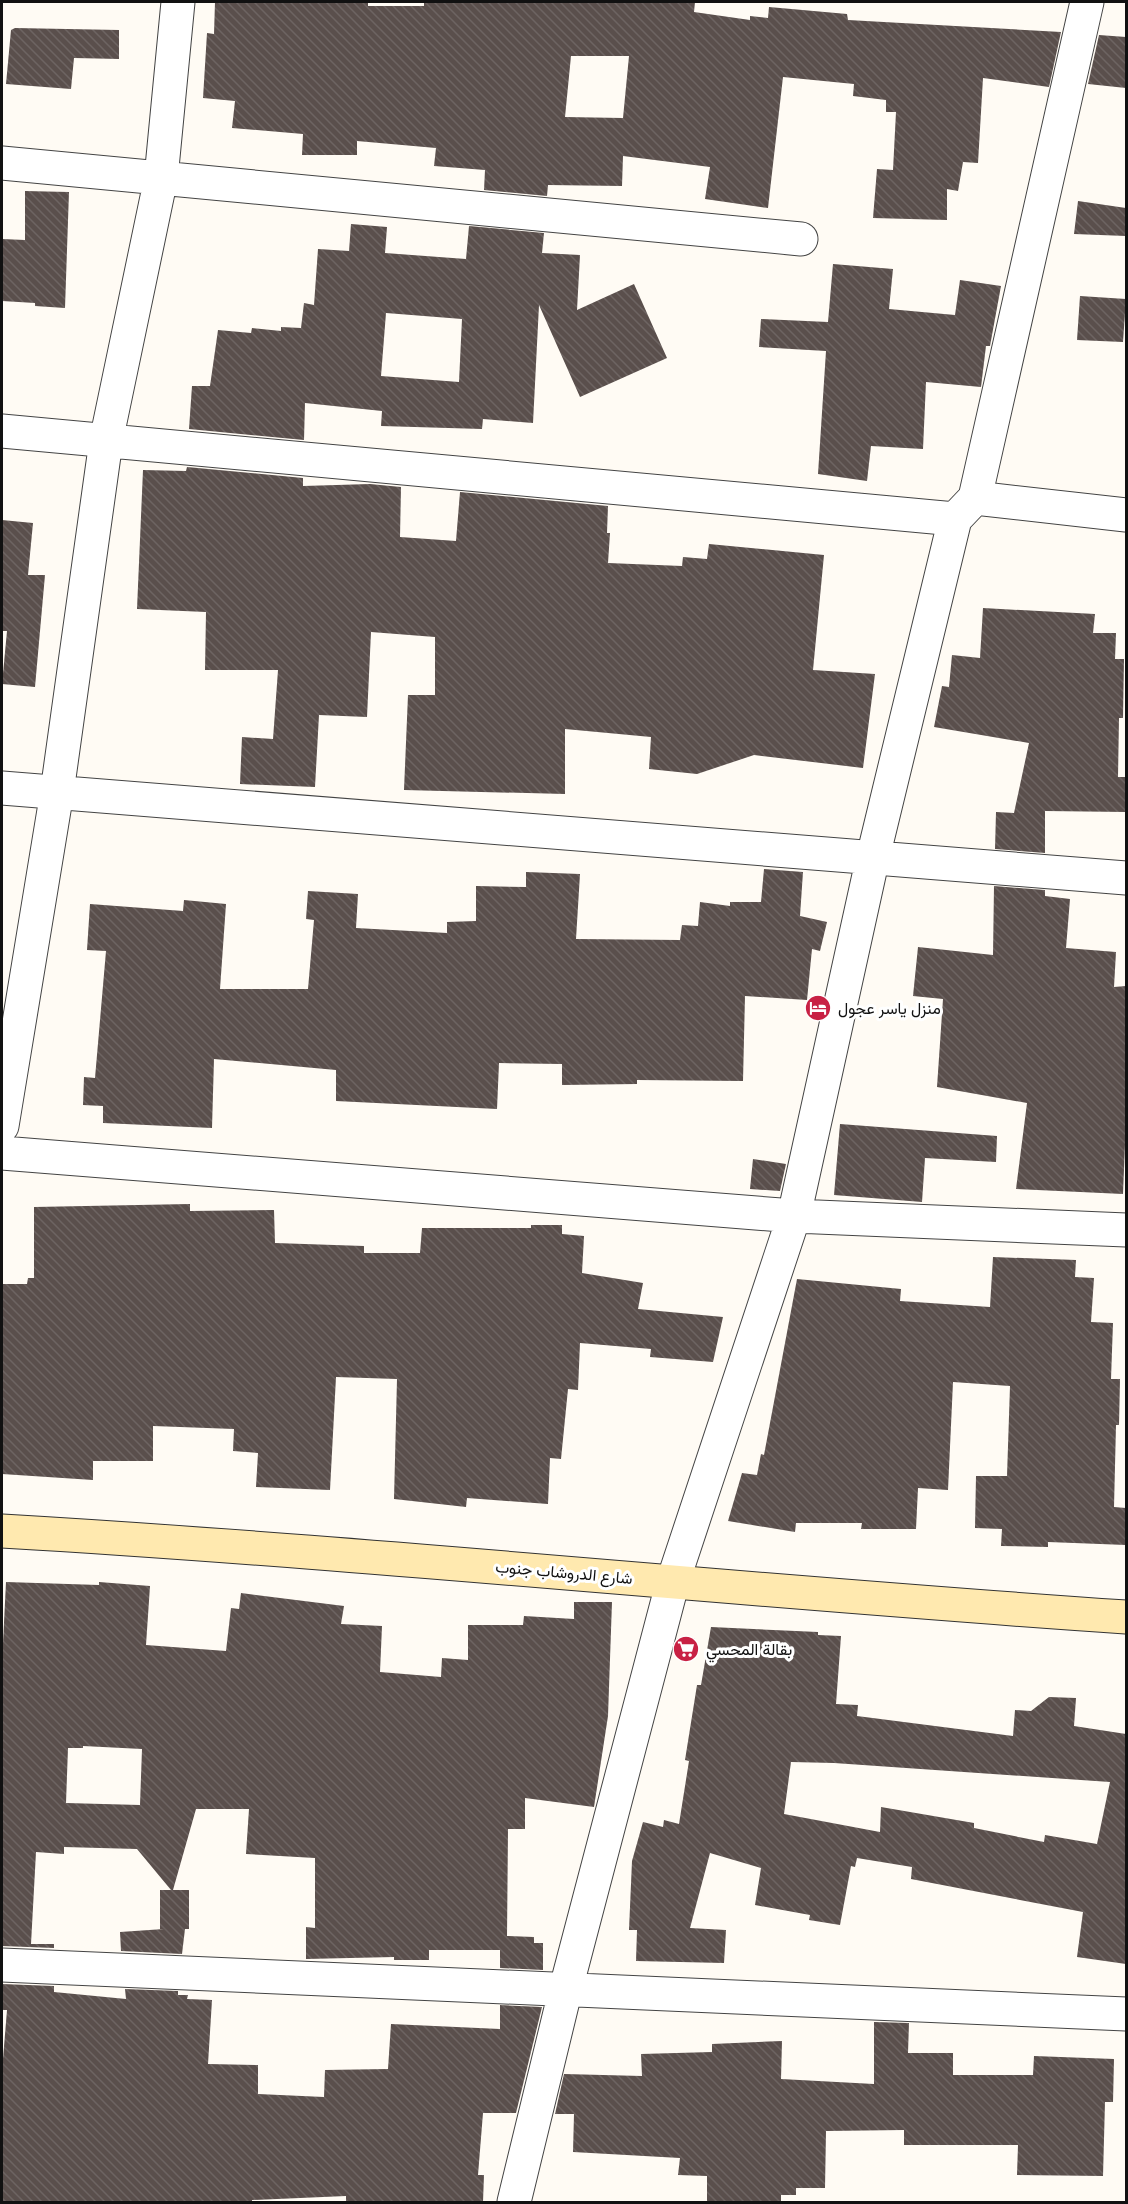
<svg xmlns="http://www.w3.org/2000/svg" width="1128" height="2204" font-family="'Noto Serif',Vazirmatn,serif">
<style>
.building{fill:url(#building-back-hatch);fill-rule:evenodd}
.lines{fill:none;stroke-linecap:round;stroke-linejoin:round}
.street-casing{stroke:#444;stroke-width:35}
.secondary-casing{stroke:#333;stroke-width:35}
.street{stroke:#fff;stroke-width:33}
.secondary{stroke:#ffe9af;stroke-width:33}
.labels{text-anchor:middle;stroke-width:6;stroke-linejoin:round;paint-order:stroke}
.poi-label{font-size:16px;fill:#111;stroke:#fff;text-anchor:start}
.street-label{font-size:16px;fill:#111;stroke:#fff}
</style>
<defs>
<pattern id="building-back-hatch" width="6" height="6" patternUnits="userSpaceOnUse" patternTransform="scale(1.5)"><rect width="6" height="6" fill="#5a4f4c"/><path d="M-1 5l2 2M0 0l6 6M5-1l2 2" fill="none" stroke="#6d6462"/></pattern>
</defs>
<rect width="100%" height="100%" fill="#fffbf4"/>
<path class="building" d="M215 2H368V6H424V2H695L694 12 750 20V16L768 18 769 7 847 14 848 20 1061 32 1049 87 983 78 978 163 963 162 958 191 947 189V220L873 218 877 169 893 170 896 112H886V100L853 96 854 84 783 77 768 208 705 199 710 167 623 156 622 186 548 185 547 196 484 190 485 170 434 166 436 148 357 141V155H302L303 134 232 128 235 101 203 98 207 33 214 34ZM571 56H629L623 118 565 117Z
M15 28 119 30V59L74 58 71 89 6 84 11 30Z
M1099 35 1126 37V88L1088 84Z
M25 191 69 192 65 308 35 306V303L2 301V239L25 240Z
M1078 201 1126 208V236L1074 234Z
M351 224 387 227 385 253 466 259 469 226 544 233 542 253 580 255 577 310 634 284 667 358 580 397 539 305 533 423 483 419 482 429 381 426 382 411 305 403 304 440 189 429 192 386H210L218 330 251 333 252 328 281 331V327L301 328 304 303 314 305 318 249 349 251ZM386 313 462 319 459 382 381 376Z
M833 264 893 269 889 309 955 315 960 280 1001 286 990 346H986L981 387 926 382 923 449 871 446 867 481 818 474 826 351 759 347 761 319 828 322Z
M1080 296 1126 299 1123 342 1077 340Z
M187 467 303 478V486L370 484 401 487 400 537 456 541 460 492 608 506 607 533H610L608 563 682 566 683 557 707 559 709 544 824 555 813 670 875 674 863 768 754 755 697 774 649 769 651 737 565 729V794L404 790 408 695H435V637L371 632 367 717 319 715 315 787 240 784 242 737 273 739 278 670H205L206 612 137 609 143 470 186 471Z
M2 520 33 523 28 575H45L35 687 2 684 7 631H2Z
M983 608 1095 614 1093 633H1116L1115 659H1124L1123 718H1119L1118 777H1126V812L1045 811V853L995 849 996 812 1014 813 1029 743 934 727 942 686 949 687 952 655 980 658Z
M764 869 803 872 800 916 827 922 820 951 812 949 807 1000 745 996 743 1081 637 1080V1084L562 1085V1064L499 1063 497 1109 336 1101V1070L214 1059 212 1128 103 1123V1106L83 1105 84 1077 95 1078 106 951 87 950 90 904 183 911 184 900 226 904 220 989H308L314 920 306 919 308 891 358 894 356 928 447 933V922L476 921V886L526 887V872L580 874 576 939 680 940 682 925 698 926 700 902 730 906V902H761Z
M994 886 1045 890V896L1070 899 1066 948 1116 952 1114 987 1126 986V1120L1123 1194 1016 1189 1027 1103 937 1087 943 999 913 996 918 947 993 955Z
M840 1124 997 1136 996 1162 925 1158 922 1202 834 1195Z
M753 1159 786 1164 780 1191 750 1189Z
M190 1204V1211L274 1210 275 1243 364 1246V1253H420L422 1228H531V1225H562V1234L584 1236 582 1273 643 1283 638 1309 723 1317 713 1362 650 1357 651 1349 580 1343 578 1390 568 1389 561 1459 550 1458 548 1504 467 1498 466 1507 394 1499 397 1379 336 1377 330 1490 256 1487 258 1453 233 1451 234 1429 153 1426V1461H93V1480L2 1474V1284H27L28 1278H34V1207Z
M993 1257 1076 1260 1075 1277 1094 1278 1091 1322 1113 1323 1111 1379H1120L1119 1425H1116L1114 1507 1126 1508V1545L1048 1542V1547L1001 1546 1002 1529 975 1528 976 1476H1007L1010 1386 953 1382 948 1490 918 1488 916 1529H861L862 1523H796L795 1532 728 1521 742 1473 757 1475 761 1454 764 1455 797 1279 901 1289 900 1301 990 1307Z
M6 1582 99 1585V1582L150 1586 146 1645 226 1651 231 1608 239 1609 241 1593 344 1606 341 1624 382 1626 380 1672 441 1677 442 1658 468 1660V1625H523L524 1616 574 1619V1602H612L608 1716 594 1807 525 1798V1829H508L507 1936 534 1937V1943H543V1970L500 1968V1950H429V1960H394V1957L306 1959V1927L315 1928V1858L246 1854 249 1809H196L173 1890H189V1929H185L182 1954 121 1951 120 1932 164 1929H160V1890H171L137 1849 64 1847V1854L36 1852 31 1944H54V1948L2 1946V1663ZM83 1746 142 1749 140 1805 66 1803 68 1748H83Z
M711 1627 818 1632V1635L841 1636 836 1704 858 1705 857 1716 1013 1736 1015 1710 1031 1711 1049 1697 1076 1698 1074 1726 1126 1734V1964L1077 1957 1083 1912 911 1879 912 1867 857 1858 855 1867 851 1866 840 1925 809 1920 810 1915 755 1905 761 1868 710 1853 690 1928 726 1930 724 1963 636 1961 637 1930H629L632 1861 643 1822 663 1827 664 1820 679 1824 689 1761 685 1760 697 1685H701ZM791 1762 834 1763 1110 1782 1097 1844 1045 1835 1044 1842 974 1828V1823L881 1807 880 1832 784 1814Z
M2 1984 54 1986V1992L126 1999 125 1989 178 1991V1995H188L187 1999 212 2000 208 2064 258 2065V2094L324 2097 325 2070 388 2069 391 2024 500 2029V2005L542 2007 516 2113H483L478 2175H484L483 2202H346V2196L252 2200V2202H2V2071L7 2010H2Z
M874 2022 909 2023 908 2053H953V2075H1033L1034 2056 1114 2059 1113 2102H1105L1103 2176 1017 2175 1018 2145H904V2130L826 2131 825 2188H796V2195H781V2202H707V2176L678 2175 680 2158 573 2152 574 2114H555L564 2074 642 2076 641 2054 712 2052V2044L782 2041 781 2079 874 2084Z"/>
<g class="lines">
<g class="street-casing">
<path id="street" d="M2 163 801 239
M2 431 955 519
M975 498 1126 515
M2 788 1126 878
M2 1126 57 792 106 441 161 178 178 2
M2 1153 794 1216 1126 1230
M2 1965 1126 2014
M514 2202 566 1988 673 1581 794 1216 873 857 955 519 975 498 1087 2"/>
</g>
<g class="secondary-casing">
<path id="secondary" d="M2 1531C377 1553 751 1592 1126 1617"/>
</g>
<use href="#street" class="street"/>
<use href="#secondary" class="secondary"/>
</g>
<defs>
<g id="hotel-disc" transform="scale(1.35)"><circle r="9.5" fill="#c82144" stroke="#fff"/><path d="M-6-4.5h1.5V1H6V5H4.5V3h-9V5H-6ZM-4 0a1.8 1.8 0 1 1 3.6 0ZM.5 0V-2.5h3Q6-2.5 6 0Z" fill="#fff"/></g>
<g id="supermarket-disc" transform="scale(1.35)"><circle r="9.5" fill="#c82144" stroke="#fff"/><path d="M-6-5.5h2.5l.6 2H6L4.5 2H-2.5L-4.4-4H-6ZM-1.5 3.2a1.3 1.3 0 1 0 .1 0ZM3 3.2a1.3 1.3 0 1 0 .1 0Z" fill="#fff"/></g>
</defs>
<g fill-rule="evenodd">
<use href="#hotel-disc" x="818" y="1008"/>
<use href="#supermarket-disc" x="686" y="1649"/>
</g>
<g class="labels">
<g class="poi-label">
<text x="838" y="1014">منزل ياسر عجول</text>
<text x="706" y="1655">بقالة المحسي</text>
</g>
<g class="street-label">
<text transform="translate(564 1572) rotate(5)" y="6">شارع الدروشاب جنوب</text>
</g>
</g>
<rect width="1128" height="2204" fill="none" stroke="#111111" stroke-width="6"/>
</svg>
